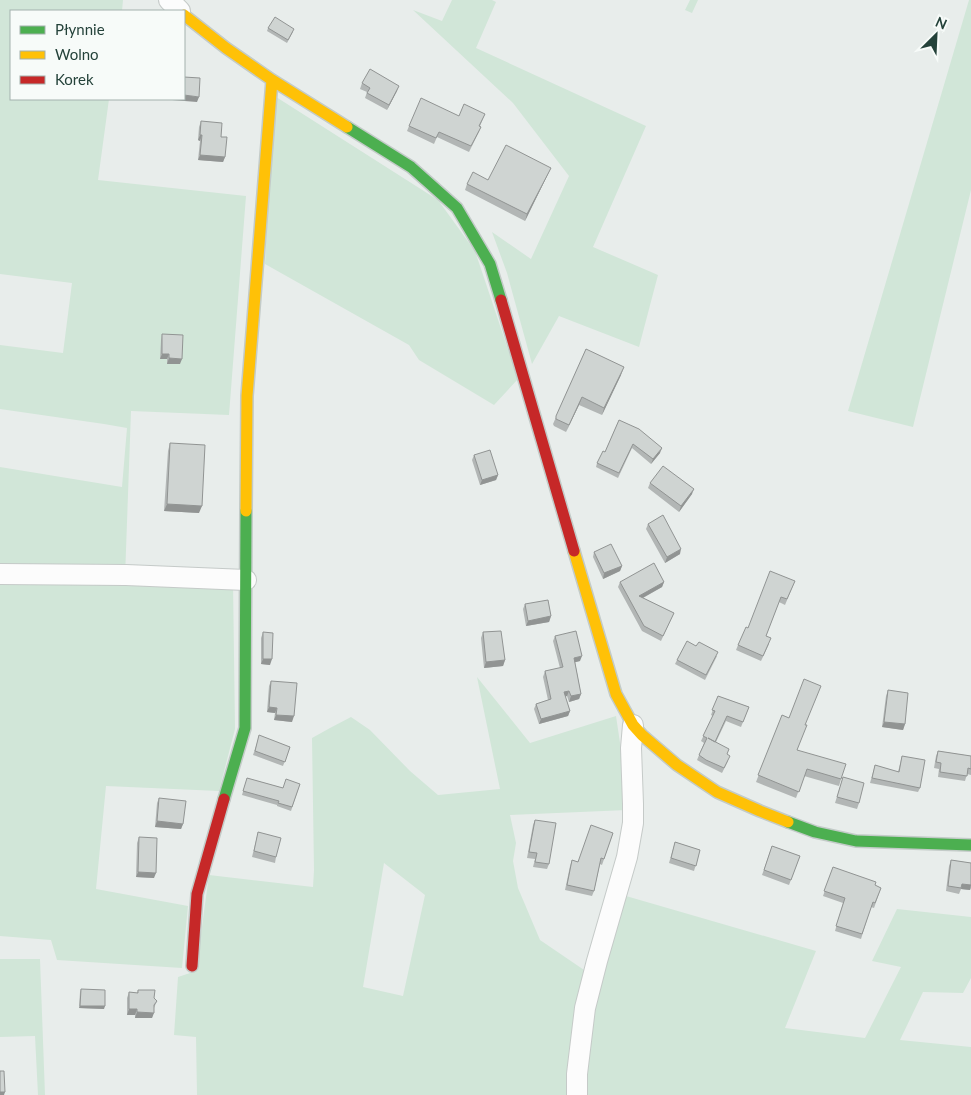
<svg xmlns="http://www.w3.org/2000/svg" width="971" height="1095" font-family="Lato,sans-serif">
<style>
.green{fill:#d1e6d8;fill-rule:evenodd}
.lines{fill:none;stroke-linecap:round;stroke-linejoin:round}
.street-casing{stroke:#c5cac8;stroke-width:22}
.fast-casing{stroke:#c3cbc8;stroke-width:14}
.slow-casing{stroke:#c3cbc8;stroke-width:14}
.jam-casing{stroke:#c3cbc8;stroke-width:14}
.street{stroke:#fcfcfc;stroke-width:20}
.fast{stroke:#4caf50;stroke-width:11}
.slow{stroke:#ffc107;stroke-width:11}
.jam{stroke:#c62828;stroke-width:11}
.wall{fill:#b2b6b5}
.shaded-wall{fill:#919493}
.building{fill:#cfd4d2;stroke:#919493}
</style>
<rect width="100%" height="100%" fill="#e8edeb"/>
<path class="green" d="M0 0H123L122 11H11V99H109L98 180 246 196 229 415 131 411 125 578 233 582 235 729 219 791 106 786 96 889 188 906 182 968 57 960 51 940 0 936V467L122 487 127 428 104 424 0 409V345L63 353 72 283 0 274Z
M452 0H492L496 2 476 48 646 126 593 247 658 275 639 347 559 316 532 364 507 273 492 232 531 259 569 176 513 103 413 10 442 21Z
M690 0H698L692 13 685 10Z
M969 0H971V190L913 427 848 411Z
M273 95 438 200 475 251 518 379 494 405 419 360 409 345 265 264Z
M477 677 530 743 616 716 625 776 627 810 510 815 516 843 513 861 518 888 540 940 587 972 575 1005 567 1095H197L196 1037 174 1035 178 977 196 971 209 875 313 887 314 870 312 738 330 728 351 717 370 730 410 771 438 795 500 789ZM384 863 425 895 403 996 363 987Z
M626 896 816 951 785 1028 865 1038 901 967 872 961 897 909 971 917V978L963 993 923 992 900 1040 971 1047V1095H583L593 1013Z
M0 959H40L45 1095H38L35 1036 0 1037Z"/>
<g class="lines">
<g class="street-casing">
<path id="street" d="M169 0 180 11
M0 574 126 575 246 580
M577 1095V1074L585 1008 597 961 627 857 633 823V804L631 748 633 725"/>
</g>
<g class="fast-casing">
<path id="fast" d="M347 127 411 167 457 208 490 264 501 300
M224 799 245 728 246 511
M788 822 815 832 856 841 971 845"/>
</g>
<g class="slow-casing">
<path id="slow" d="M184 15 226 48 272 80 347 127
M246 511 247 396 272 80
M574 551 616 694 633 725 642 735 677 765 717 792 760 811 788 822"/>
</g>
<g class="jam-casing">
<path id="jam" d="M501 300 574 551
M192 966 197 894 224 799"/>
</g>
<use href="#street" class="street"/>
<use href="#fast" class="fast"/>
<use href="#slow" class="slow"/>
<use href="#jam" class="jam"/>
</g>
<path class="wall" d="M268 28 293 32 287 43 267 31Z
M362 83 397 91 387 110 365 98 367 92 360 89Z
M485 114 480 126 481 127 479 132 469 152 437 137 434 144 407 131 409 126 459 116Z
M201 121 221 137 225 157 223 162 198 160 200 141 198 140 199 127Z
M551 168 548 174 525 221 465 190 467 184Z
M162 334 180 364H167V359H160L161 340Z
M586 349 621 375 602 415 579 405 566 432 554 426 553 424Z
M619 420 660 453 651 464 632 448 618 478 596 467 597 463 605 452Z
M170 443 199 513 164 511 168 451Z
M474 455 498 475 496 480 480 485 472 460Z
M650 483 692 494 679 512 648 488Z
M648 524 680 554 665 563 646 529Z
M594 552 622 566 620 571 603 579 593 557Z
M795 581 785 605 779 602 766 636 769 644 761 661 736 650 738 645 748 628Z
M620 582H664L662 587 643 598 674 613 661 641 642 631 618 587Z
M525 604 551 616 549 622 526 626 523 609Z
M263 632 270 665 261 664V638Z
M483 632 505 660 503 666 484 668 481 638Z
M555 636 580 661 575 662 581 694 579 699 569 702 567 696 565 697 570 711 568 716 539 724 534 709 536 704 548 700 543 677 545 671 560 668 553 641Z
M717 656 705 680 675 664 677 660Z
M271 681 292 722 274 720 275 713 267 712 269 686Z
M888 690 905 724 903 730 882 727 886 696Z
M718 696 749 707 741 727 726 721 716 742 727 754 728 761 722 773 704 764 697 760 704 743 701 741 713 716 711 715Z
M782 715 806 725 797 750 841 779 839 786 804 776 796 798 756 782Z
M258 740 290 747 283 766 253 755Z
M938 751 971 756V775L967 774 965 781 938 777 939 769 934 768 936 756Z
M902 756 920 788 918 792 870 783 875 765 898 772Z
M843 777 859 803 857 809 835 803Z
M247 778 283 788 300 784 291 811 277 806V805L242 795Z
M159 798 183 824 181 829 155 827 157 803Z
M535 820 549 864 547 869 533 867 535 859 527 858 533 825Z
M258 832 276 857 275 863 252 857Z
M613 833 602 865 600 864 594 891 592 896 565 890 570 866 572 860 578 862Z
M139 837 154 878 136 877 137 843Z
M675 842 700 850 694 871 669 863Z
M772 846 800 856 789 885 762 875Z
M951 860 971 863V888L970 890 961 889 959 894 946 891 949 866Z
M833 867 881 888 874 908 871 907 861 939 835 931 843 903 823 896Z
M81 989 104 1009 79 1008 80 992Z
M138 990 154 998 157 1001 154 1008 152 1018H135V1015H127V998L129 992 137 993Z"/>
<path class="shaded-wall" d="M399 86 397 91 387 110 389 105Z
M184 95 199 97 197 102 172 100 173 99H184Z
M200 135H202L200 141 198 140Z
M200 155 225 157 223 162 198 160Z
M551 168 548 174 525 221 527 214Z
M162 354H169L167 359H160Z
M169 358 182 359 180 364H167Z
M624 367 621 375 602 415 604 408Z
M582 397 579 405 566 432 569 425Z
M662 448 660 453 651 464 653 459Z
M498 475 496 480 480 485 482 480Z
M694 489 692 494 679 512 681 506Z
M167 504 202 506 199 513 164 511Z
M681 549 680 554 665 563 667 557Z
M622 566 620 571 603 579 604 573Z
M664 582 662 587 637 601 639 596Z
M551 616 549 622 526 626 528 621Z
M582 656 580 661 572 663 574 658Z
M263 659H272L270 665 261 664Z
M505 660 503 666 484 668 486 662Z
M569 691 567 696 562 697 564 692Z
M581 694 579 699 569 702 571 696Z
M269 707 277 708 275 713 267 712Z
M570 711 568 716 539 724 541 719Z
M276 715 294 716 292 722 274 720Z
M884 722 905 724 903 730 882 727Z
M157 821 183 824 181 829 155 827Z
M138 872 156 873 154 878 136 877Z
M962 884 971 885 970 890 961 889Z
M80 1006H105L104 1009 79 1008Z
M129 1009H137L135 1015H127Z
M137 1012 154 1013 152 1018H135Z
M0 1092H5L4 1095H0Z"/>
<path class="building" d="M275 17 294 29 288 40 268 28Z
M370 69 399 86 389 105 367 93 370 88 362 83Z
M184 77 200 78 199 97 184 95Z
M421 98 459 116 464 104 485 114 479 126 481 127 471 146 439 132 436 138 409 126Z
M201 121 222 123 221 137H227L225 157 200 155 202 135H200Z
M506 145 551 168 527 214 467 184 473 172 488 180Z
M162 334 183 335 182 359 169 358V354H162Z
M586 349 624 367 604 408 582 397 569 425 556 419V416Z
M619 420 639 429 662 448 653 459 633 444 619 473 597 463 603 451 605 452Z
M170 443 205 445 202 506 167 504Z
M490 450 498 475 482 480 474 455Z
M663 466 694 489 681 506 650 483Z
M663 515 681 549 667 557 648 524Z
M611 544 622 566 604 573 594 552Z
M654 563 664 582 639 596 674 613 663 636 644 626 620 582Z
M770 571 795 581 787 599 781 597 766 636 771 638 763 656 738 645 746 627 748 628Z
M548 600 551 616 528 621 525 604Z
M501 631 505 660 486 662 483 632Z
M576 631 582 656 574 658 581 694 571 696 569 691 564 692 570 711 541 719 536 704 551 699 545 671 563 667 555 636Z
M263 632 273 633 272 659H263Z
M687 641 696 646 699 642 718 652 706 675 677 660Z
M804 679 821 686 805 725H807L797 750 846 764 841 779 807 769 799 792 758 775 782 715 789 718Z
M271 681 297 683 294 716 276 715 277 708 269 707Z
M888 690 908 693 905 724 884 722Z
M718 696 749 707 743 722 727 716 715 742 708 738 729 749 727 754 730 756 724 768 706 760 699 755 707 738 703 736 715 711 712 710Z
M259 735 290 747 285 762 255 751Z
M938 751 971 756V769L968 768 967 776 940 772 941 763 936 762Z
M902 756 925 760 920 788 872 778 875 765 899 772Z
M843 777 864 783 859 803 837 797Z
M247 778 283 788 286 779 300 784 292 807 278 803 279 801 243 791Z
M159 798 186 801 183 824 157 821Z
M535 820 556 823 549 864 535 862 537 853 529 852Z
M591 825 613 833 604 859 601 858 594 891 567 885 572 860 578 862Z
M258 832 281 838 276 857 254 851Z
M139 837 157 838 156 873 138 872Z
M675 842 700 850 696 866 671 858Z
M772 846 800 856 791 880 764 870Z
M951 860 971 863V885L962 884 961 888 948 886Z
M833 867 876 882 875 885 881 888 875 903 873 902 862 934 836 926 845 898 824 891Z
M81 989 105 990V1006H80Z
M138 990H155L154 998 157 1001 154 1005V1013L137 1012V1009H129V992L138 993Z
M0 1071H4L5 1092H0Z"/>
<rect x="10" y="10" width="175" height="90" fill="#f7fbf9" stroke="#a3b1ad"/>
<rect x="20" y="26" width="25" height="8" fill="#4caf50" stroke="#a3b1ad"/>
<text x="55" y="35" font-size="15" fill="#24423a">Płynnie</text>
<rect x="20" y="51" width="25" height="8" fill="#ffc107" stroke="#a3b1ad"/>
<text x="55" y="60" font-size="15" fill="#24423a">Wolno</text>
<rect x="20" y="76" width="25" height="8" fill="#c62828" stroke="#a3b1ad"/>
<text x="55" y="85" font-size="15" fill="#24423a">Korek</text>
<g transform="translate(936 35) rotate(24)" stroke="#f7fbf9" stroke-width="4" paint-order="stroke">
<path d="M0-4L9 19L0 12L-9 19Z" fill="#24423a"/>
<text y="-8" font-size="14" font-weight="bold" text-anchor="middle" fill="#24423a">N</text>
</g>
</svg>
